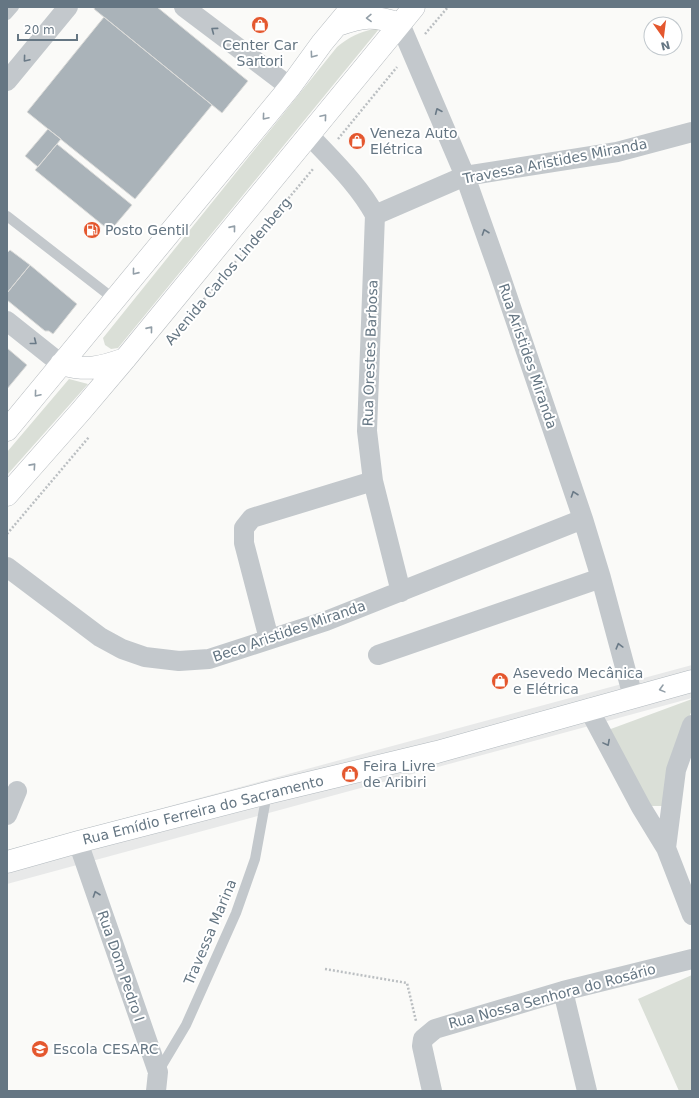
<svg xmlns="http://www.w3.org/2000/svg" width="699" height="1098" font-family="'DejaVu Sans',sans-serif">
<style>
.built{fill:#e8e9e9}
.green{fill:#dadfd7}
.building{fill:#aab3b9;stroke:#dcdcda}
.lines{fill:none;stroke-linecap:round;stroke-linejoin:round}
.secondary-casing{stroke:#b3babf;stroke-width:23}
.primary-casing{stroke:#b5babe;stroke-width:23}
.path{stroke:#bbbfc2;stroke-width:2.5;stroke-dasharray:2 2;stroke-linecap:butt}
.lane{stroke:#c3c8cc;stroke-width:10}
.street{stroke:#c3c8cc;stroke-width:20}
.secondary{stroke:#fff;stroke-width:22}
.primary{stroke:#fff;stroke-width:22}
.oneway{stroke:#939fa8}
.oneway2{stroke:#6a7a87}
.labels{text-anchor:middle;stroke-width:4;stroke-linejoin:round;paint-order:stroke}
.poi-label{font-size:14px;fill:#657683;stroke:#fff;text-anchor:start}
.street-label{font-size:14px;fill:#657683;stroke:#fff}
</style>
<rect width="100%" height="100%" fill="#fafaf8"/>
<path class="built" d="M692 665V698L7 884V850Z"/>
<path class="green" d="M374 29H379L118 348 111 349 105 345 103 338 337 47C349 37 359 32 374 29Z
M69 379 88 384 7 475V452Z
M692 699V710L673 757 664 806H647L608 730Z
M692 975V1091H679L638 999Z"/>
<path class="building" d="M95 7H157L248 81 222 113 94 9Z
M104 17 212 105 135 199 27 112Z
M48 129 61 139 38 167 25 156Z
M57 144 132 205 110 231 35 170Z
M10 250 30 265 7 293V253Z
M30 265 77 304 53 334 49 331H45L7 300V293Z
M7 348 27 365 7 389Z"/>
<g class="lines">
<g class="secondary-casing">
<path id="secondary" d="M7 862 78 842 267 793 437 752 692 681"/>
</g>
<g class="primary-casing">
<path id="primary" d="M338 25C363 16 374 15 400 24
M61 364C88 371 99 368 125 359
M7 430 290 87 322 43 352 7
M7 495 81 411 125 359 414 7"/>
</g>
<path class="path" d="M425 34 448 7
M338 139 397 67
M191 315 313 169
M7 534 89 437
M325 969 407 983 416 1021"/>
<path class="lane" d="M7 15 14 7
M7 216 114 299
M158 1072 186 1025 236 913 255 859 267 793"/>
<path class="street" d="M184 7 290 87
M400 24 465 176 498 269 583 519 601 578 633 697
M7 81 68 7
M309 135C333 161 358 184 375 215L367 431 373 481 401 592
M375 215 465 176 617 152 692 132
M7 321 61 364
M7 567 100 637 122 649 145 657 179 661 209 659 326 621 583 519
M269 639 244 543V528L252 518 373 481
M378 655 601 578
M590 708 593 717 641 807 666 848 692 915
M7 815 17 791
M78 842 158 1072 156 1091
M666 848 676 770 692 725
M563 991 587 1091
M432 1091 422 1046 423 1039 435 1029 563 991 692 959"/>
<use href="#secondary" class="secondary"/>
<use href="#primary" class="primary"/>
</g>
<defs><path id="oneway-chevron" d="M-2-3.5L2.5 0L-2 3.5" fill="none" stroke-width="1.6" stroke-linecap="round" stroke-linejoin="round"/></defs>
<g class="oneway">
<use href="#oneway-chevron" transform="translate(369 18) rotate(179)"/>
<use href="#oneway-chevron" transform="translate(313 55) rotate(126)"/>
<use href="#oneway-chevron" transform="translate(265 117) rotate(130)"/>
<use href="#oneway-chevron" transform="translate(324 117) rotate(-50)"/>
<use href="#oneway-chevron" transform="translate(233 228) rotate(-51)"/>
<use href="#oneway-chevron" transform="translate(135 272) rotate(129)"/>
<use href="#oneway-chevron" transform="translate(150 329) rotate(-51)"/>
<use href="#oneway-chevron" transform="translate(37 394) rotate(130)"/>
<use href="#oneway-chevron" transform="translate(33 466) rotate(-48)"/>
<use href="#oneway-chevron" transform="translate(662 689) rotate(165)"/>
</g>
<g class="oneway2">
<use href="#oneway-chevron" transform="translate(214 30) rotate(-143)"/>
<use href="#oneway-chevron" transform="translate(26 59) rotate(130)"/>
<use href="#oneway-chevron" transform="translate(438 111) rotate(-113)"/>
<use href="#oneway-chevron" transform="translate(485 232) rotate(-109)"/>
<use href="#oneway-chevron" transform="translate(34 342) rotate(38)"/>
<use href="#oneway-chevron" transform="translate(574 494) rotate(-109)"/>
<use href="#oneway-chevron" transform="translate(619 646) rotate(-105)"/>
<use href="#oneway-chevron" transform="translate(607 743) rotate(62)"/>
<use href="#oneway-chevron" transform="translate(96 894) rotate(-109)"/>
</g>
<defs>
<g id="shop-disc" transform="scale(0.9)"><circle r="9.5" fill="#e4572e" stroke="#fff"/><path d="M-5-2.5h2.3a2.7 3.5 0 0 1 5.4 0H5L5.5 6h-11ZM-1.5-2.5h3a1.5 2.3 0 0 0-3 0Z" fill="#fff"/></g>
<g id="fuel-disc" transform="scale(0.9)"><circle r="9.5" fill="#e4572e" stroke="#fff"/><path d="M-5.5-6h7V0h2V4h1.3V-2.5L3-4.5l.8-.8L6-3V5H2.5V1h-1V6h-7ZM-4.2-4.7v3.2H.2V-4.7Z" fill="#fff"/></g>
<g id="school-disc" transform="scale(0.9)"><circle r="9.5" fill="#e4572e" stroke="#fff"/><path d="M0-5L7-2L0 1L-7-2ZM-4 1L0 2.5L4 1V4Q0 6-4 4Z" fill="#fff"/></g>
</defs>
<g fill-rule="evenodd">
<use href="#shop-disc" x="260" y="25"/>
<use href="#shop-disc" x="357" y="141"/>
<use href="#fuel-disc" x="92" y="230"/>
<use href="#shop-disc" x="500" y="681"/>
<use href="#shop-disc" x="350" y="774"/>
<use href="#school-disc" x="40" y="1049"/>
</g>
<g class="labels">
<g class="poi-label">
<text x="260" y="50" text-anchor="middle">Center Car<tspan x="260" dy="16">Sartori</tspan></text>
<text x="370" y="138">Veneza Auto<tspan x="370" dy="16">Elétrica</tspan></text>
<text x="105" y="235">Posto Gentil</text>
<text x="513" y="678">Asevedo Mecânica<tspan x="513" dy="16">e Elétrica</tspan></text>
<text x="363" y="771">Feira Livre<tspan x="363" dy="16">de Aribiri</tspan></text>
<text x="53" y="1054">Escola CESARC</text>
</g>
<g class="street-label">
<text transform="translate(555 161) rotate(-11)" y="5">Travessa Aristides Miranda</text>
<text transform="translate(228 271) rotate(-50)" y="5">Avenida Carlos Lindenberg</text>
<text transform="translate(370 353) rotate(-88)" y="5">Rua Orestes Barbosa</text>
<text transform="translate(528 356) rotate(71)" y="5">Rua Aristides Miranda</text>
<text transform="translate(289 631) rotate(-19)" y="5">Beco Aristides Miranda</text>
<text transform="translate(203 810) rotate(-14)" y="5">Rua Emídio Ferreira do Sacramento</text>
<text transform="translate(210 932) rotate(-67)" y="5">Travessa Marina</text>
<text transform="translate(121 966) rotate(71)" y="5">Rua Dom Pedro I</text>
<text transform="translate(552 996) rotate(-15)" y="5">Rua Nossa Senhora do Rosário</text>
</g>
</g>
<rect width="699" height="1098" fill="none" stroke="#657683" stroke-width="16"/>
<g transform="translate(663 36) rotate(166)"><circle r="19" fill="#ffffff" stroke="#c1c8cd"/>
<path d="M0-3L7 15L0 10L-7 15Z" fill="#e4572e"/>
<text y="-6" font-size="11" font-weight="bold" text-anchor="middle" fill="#657683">N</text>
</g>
<path d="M18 34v6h59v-6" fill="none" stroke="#657683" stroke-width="2"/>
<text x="24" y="34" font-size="12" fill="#657683" stroke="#ffffff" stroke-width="3" paint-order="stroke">20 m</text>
</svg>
